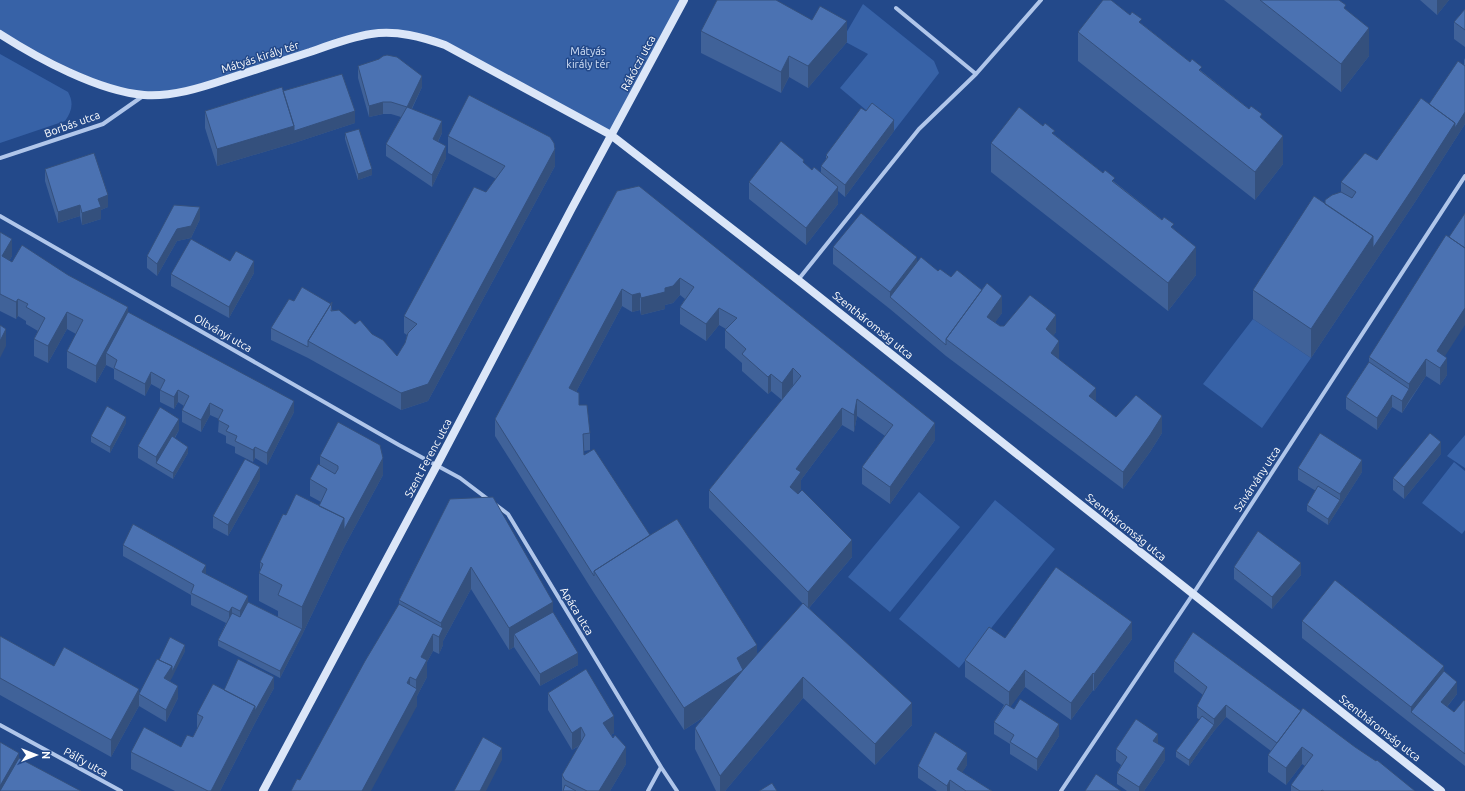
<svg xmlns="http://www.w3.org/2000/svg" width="1465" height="791" font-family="Ubuntu,sans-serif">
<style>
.green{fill:#3762a7}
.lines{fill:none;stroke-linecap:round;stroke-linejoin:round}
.street{stroke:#b0c6ea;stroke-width:4}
.secondary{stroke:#dbe6f8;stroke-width:8}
.wall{fill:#406299;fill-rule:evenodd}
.shaded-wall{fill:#34507d}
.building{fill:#4b72b2;stroke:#34507d}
.labels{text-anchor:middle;stroke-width:3;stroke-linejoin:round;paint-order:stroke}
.park-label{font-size:11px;fill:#d4e2f8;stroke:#23498a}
.street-label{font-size:11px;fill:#fff;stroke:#23498a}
</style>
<rect width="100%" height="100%" fill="#23498a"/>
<path class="green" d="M0 0H684L611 135 425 38 372 34 170 94 110 88 0 34Z
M863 4 934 61 939 73 894 131 872 115 840 88 868 54 842 40Z
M0 54 68 92C74 103 72 111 65 121L0 143Z
M1253 319 1311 358 1262 428 1203 384Z
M1465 435V468L1447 456Z
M1454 462 1465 471V530L1462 534 1422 503Z
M919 492 960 527 890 612 848 577Z
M995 500 1055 549 959 668 899 619Z"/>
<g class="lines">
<path class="street" d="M896 8 976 74
M0 158 103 124 143 96
M0 216 399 445 460 478 489 500
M798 280 919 129 976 74 1041 0
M496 505 508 514 661 767 677 791
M0 725 121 791
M648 791 661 767
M1061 791 1193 594 1465 176"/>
<path class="secondary" d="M0 34C39 59 98 91 144 95 172 97 200 88 227 79 255 70 282 61 310 52 330 45 351 37 371 34 397 30 422 37 445 45L611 135 798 280 1441 791
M263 791 437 465 572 208 684 0"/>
</g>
<path class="wall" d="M1224 0H1339L1346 10 1369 56 1341 92Z
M1420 0H1449L1437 15Z
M1465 9V47L1454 39V22Z
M812 20 847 42 808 88 789 77 781 93 701 53V31Z
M1142 24 1262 119 1283 164 1255 200 1078 61V32Z
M1465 58V124L1415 202 1311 358 1253 319V290L1325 204 1341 192V182L1377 160 1429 104 1464 65V60Z
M358 66 422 87 412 109 442 133 438 142 446 158 432 187 386 156V144L401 117 391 114H383L369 117 358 78Z
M283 91 355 123 294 143 217 166 205 128V111Z
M894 131 845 197 838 191V204L806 245 749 199V182L804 163 812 170 821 172V166L826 159V155Z
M345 133 372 175 358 180 345 139Z
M1055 135 1174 229 1196 275 1168 311 991 172V143Z
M448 136 555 166 428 401 401 410 308 358 271 340V328L294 301 332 304V310L372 334 397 356 405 343 407 335 404 333V316L486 192 496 179 448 153Z
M45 169 108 207 101 210V219L82 225 80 216 58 223 45 181Z
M617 191 935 440 890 504 862 484V467L885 436 857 416 854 432 842 425 801 480V489L797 494 852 557 809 608 912 725 875 765 803 698 725 791H716L695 749V728L704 717 684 730 594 593 495 436V419ZM680 295 685 299 680 307V324L706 341 719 325 726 329 725 330V348L742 363V371L768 394 771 391 782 400 709 490V508L803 604 757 654 650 535 584 455V451L590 450V433L579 405 576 392 622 306 632 312 640 310 641 315 665 309V305L673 303Z
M200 219 191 238 177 241 157 276 147 268V256Z
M0 232 12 256 9 261 12 262 68 275 128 312 294 412 267 465 255 458 253 462 235 453V447L226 443V436L218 432 219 419 210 415 201 432 182 422V410L184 406 178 402 174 409 160 402V389L151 384 145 396 114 379V369L106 365 96 383 67 368V351L76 334 67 329 48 363 34 356V339L38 331 26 324V321L18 316 16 319 0 311Z
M833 247 917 262 938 271 951 277 1002 313 995 322 1000 326 1056 332 1053 336 1059 358V359L1096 402 1116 417 1162 433 1150 452 1123 489 946 356 890 309 833 264Z
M230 261 254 273 229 318 171 286V274Z
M1369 357H1444L1447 375 1440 385 1426 376 1402 413 1392 407 1377 430 1346 409V397L1369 362Z
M126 423 110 453 91 442V436Z
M179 430 175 438 188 453 173 479 138 458V446Z
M1441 454 1404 499 1393 490V478Z
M320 456 383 475 344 547 302 635 280 678 218 646V640L226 623 191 605V595L123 556V545L206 575 248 602 278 617V611L259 601V573L260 570V562L286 515 319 506 321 502 310 496V479L320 466Z
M1298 468 1362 472 1328 525 1307 511V505L1316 491 1298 480Z
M260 479 228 536 213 528V516Z
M450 499 553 612 578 665 540 686 514 647 509 650 471 589 443 641V645L439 654 433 651 427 662V677L417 696V706L300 780 399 604V600Z
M1234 567 1301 575 1272 609 1234 579Z
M1302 621 1444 671 1457 694 1447 707 1454 712 1465 701V766L1302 638Z
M0 636 54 666 139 694 159 660 185 651 169 682 178 698 166 722 139 706 111 757 0 695Z
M1005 638 1132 639 1094 691 1093 690 1071 720 1025 687 1010 707 1059 736 1037 771 1010 754V744L994 734V722L1004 705 965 677V660Z
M1174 661 1301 711 1355 747 1415 791H1291V785L1305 766 1302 764 1286 785 1268 772V755L1271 751 1226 717 1214 731 1189 766 1176 757V751L1200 720 1197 718V706L1203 695 1174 672Z
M274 688 255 723 220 791H175L131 769V752L181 747 193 737 197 729V714L224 690Z
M548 693 614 733 611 735 626 764 610 791H562V775L579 746 572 750 548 710Z
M1158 744 1165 760 1144 791H1127L1117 784V773L1121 765 1116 761V749Z
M967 765 962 772 992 791H937L918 778V766Z"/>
<path class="shaded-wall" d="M1437 0H1449L1437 15Z
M847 21V42L808 88V66Z
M1369 28V56L1341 92V64Z
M789 56V77L781 93V72Z
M422 76V87L407 118V107Z
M383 102V114L369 117V106Z
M355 111V123L294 143 217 166V149L294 126Z
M1465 112V124L1415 202 1311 358V329L1373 236 1455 123Z
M894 120V131L845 197V185Z
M442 121V133L433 151V139Z
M1283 136V164L1255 200V172Z
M446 146V158L432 187V175Z
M555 149V166L428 401 401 410V393Z
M372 169V175L358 180V174Z
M838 187V204L806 245V228Z
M108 195V207L101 210V219L82 225V213L98 199Z
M80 205V216L58 223V212Z
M200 207V219L191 238 177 241 157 276V264L177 229Z
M12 239V256L2 273V256Z
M1196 247V275L1168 311V283Z
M917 257V274L890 297V292Z
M254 261V273L229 318V307Z
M680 278V295L673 303 665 305V309L641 315V298L665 288Z
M622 289V306L569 405V388Z
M640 293V310L632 312V295Z
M1002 296V313L987 334V317Z
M18 299V316L16 319V302Z
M128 307V324L106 353V365L96 383V366Z
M719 308V325L706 341V324Z
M1465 308V325L1438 367 1437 351Z
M67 312V329L48 363V346Z
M1056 315V332L1046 346V329Z
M6 329V346L0 358V341Z
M1059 341V358L1051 370V353Z
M1447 358V375L1440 385V368Z
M1426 359V376L1409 401V384Z
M793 368V385L782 400V383Z
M151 372V384L145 396V384Z
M771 374V391L768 394V377Z
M1096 388V405L1089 396Z
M1409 389V401L1402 413V401Z
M178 390V402L174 409V397Z
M1392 395V407L1377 430V418Z
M857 399V416L854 432V415Z
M294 401V412L267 465V453Z
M210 403V415L201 432V420Z
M842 408V425L801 480V489L790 504V487L796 469Z
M1162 416V433L1150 452 1123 489V472Z
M126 417V423L110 453V447Z
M179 419V430L159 464 156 463V457Z
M935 423V440L890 504V487Z
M1441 442V454L1404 499V487Z
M188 447V453L173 479V473Z
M255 447V458L253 462V450Z
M383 458V475L344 547 302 635V607L344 518Z
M1362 460V472L1328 525V519L1340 500V494Z
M260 467V479L228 536V525Z
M852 540V557L808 609V592Z
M1301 563V575L1272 609V597Z
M206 565V576L202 572Z
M471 567V589L443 641V645L439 654V637L441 632V623Z
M248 596V608L240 623V611Z
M553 602V624L514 634V647L509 650V628Z
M232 607V619L229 624V612Z
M1132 622V639L1094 691V674Z
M302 629V635L280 678V671Z
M433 634V651L427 662V677L417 696V706L371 791H362L416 690V680L421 657Z
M185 645V651L172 678 164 690V678Z
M757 645V667L743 691 684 730V708L737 658Z
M578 653V665L540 686V674Z
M1444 666V683L1411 712V707Z
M1025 670V687L1009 709V692Z
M1093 673V690L1071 720V703Z
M274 677V688L255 723 220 791H211L255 706Z
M410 677V694L407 683Z
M803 677V698L725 791H720V776Z
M1457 682V694L1441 714V702Z
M178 686V698L166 722V710Z
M139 689V706L111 757V740Z
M912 703V725L875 765V744Z
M1226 705V717L1214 731 1189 766V760L1214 725V719Z
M614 716V733L603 740V723Z
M1059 724V736L1037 771V759Z
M581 727V744L572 750V733Z
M1158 734V746L1153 741Z
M626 747V764L610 791H599Z
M1302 747V764L1286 785V768Z
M502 748V760L486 791H480Z
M1165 748V760L1144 791H1139V787Z
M19 753V770L0 791V786Z
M967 753V765L957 781V769Z
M950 780V791H947V786Z"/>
<path class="building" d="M717 0H776L812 20 820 6 847 21 808 66 789 56 781 72 701 31Z
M1103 0H1111L1130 15 1132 12 1142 19 1139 22 1190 62 1192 59 1202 67 1199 70 1249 109 1251 106 1262 114 1260 117 1283 136 1255 172 1078 32Z
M1260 0H1339L1346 5 1344 8 1369 28 1341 64Z
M1465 9V30L1454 22Z
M387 55 397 57 422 76 407 107 391 102H383L369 106 358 66 379 59 383 56Z
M1458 61 1465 66V112L1455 128V123L1429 104Z
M342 74 355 111 294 131V126L283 91Z
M282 87 294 126 217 149 205 111Z
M469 95 550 137 554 143 555 149 428 384 401 393 308 341 332 302 331 311 339 310 355 324 360 320 372 334 383 340 397 356 405 343 408 333 417 324 404 316 474 187 486 192 505 166 448 136Z
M1421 98 1455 123 1415 185 1373 248V236L1325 204V200L1332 195 1341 192 1352 198 1356 192 1341 182 1365 153 1377 160Z
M872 103 894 120 845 185 821 166 828 157 826 155 861 108 866 111Z
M407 107 442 121 433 139 446 146 432 175 386 144Z
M1019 107 1043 126 1045 123 1055 131 1052 133 1103 173 1105 170 1115 178 1112 181 1162 220 1164 217 1174 224 1171 227 1196 247 1168 283 991 143Z
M359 129 372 169 358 174 345 133Z
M781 141 804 160 803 162 812 170 814 167 838 187 806 228 749 182Z
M94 153 108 195 98 199 101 207 82 213 80 205 58 212 45 169Z
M639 186 935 423 890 487 862 467 893 425 857 399 854 415 842 408 796 469 801 472 790 487 798 494 802 490 852 540 808 592 709 490 801 376 793 368 782 383 771 374 768 377 742 354 746 349 725 330 737 318 719 308 706 324 680 307 694 287 680 278 673 286 665 288V292L641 298 640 293 632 295 622 289 569 388 579 393V405H587L590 433 583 434 584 455 594 449 650 535 594 571V576L495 419 617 191Z
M1314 196 1373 236 1311 329 1253 290Z
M174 205 200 207 191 226 177 229 157 264 147 256Z
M861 213 917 257 890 292 833 247Z
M1465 213V248L1449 237Z
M0 232 12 239 2 256 12 262 22 245 68 275 128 307 96 366 67 351 83 320 67 312 48 346 34 339 45 318 26 307 28 304 18 299 16 302 0 294Z
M1446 235 1465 248V308L1437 351 1447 358 1440 368 1426 359 1409 384 1369 357Z
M191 239 230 261 236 251 254 261 229 307 171 274Z
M921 257 938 271 940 269 951 277 957 270 982 290 946 339V345L890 297Z
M987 283 1002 296 987 317 1000 326H1004L1030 295 1056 315 1046 329 1059 341 1051 353 1096 388 1089 396 1116 417 1136 395 1162 416 1150 435 1123 472 946 339Z
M302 287 331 304 308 341V347L271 328 289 299 294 301Z
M128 312 294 401 267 453 255 447 253 450 235 441 237 436 226 431 229 426 218 420 223 410 210 403 201 420 182 410 189 396 178 390 174 397 160 390 165 380 151 372 145 384 114 368 117 360 106 353Z
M0 325 6 329 0 341Z
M1369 362 1409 389 1402 401 1392 395 1377 418 1346 397Z
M107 406 126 417 110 447 91 436Z
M160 407 179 419 156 457 138 446Z
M338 422 380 445 383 458 344 530V518L319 506 327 489 310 479 318 464 335 474 338 469V466L320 456Z
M1320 433 1362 460 1340 494 1298 468Z
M1430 433 1441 442 1404 487 1393 478Z
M172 436 188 447 173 473 156 463Z
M245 459 260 467 228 525 213 516Z
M1318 486 1340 500 1328 519 1307 505Z
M296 494 344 518 302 607 278 595 282 585 259 573 263 564 260 562 283 514 286 515Z
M493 497 553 602 509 628 471 567 441 623 399 600 450 499Z
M677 519 757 645 737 658 743 670 684 708 594 571 652 534Z
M133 524 206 565 202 572 248 596 240 611 232 607 229 612 191 593 194 585 123 545Z
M1258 531 1301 563 1272 597 1234 567Z
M1056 567 1132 622 1094 674 1093 673 1071 703 1025 670 1009 692 965 660 989 627 1005 638Z
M1335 580 1444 666 1411 707 1302 621Z
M248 602 302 629 280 671 218 640 232 613 240 617Z
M803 603 912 703 875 744 803 677 720 776 695 728 743 670Z
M399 604 443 628 439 637 433 634 421 657 427 660 416 680 410 677 407 683 417 689 362 791H291L297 779 300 780 365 661Z
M553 612 578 653 540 674 514 634Z
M1193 632 1301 711 1277 743 1226 705 1214 719 1197 706 1207 687 1174 661Z
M0 636 54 666 64 647 139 689 111 740 0 678Z
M170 637 185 645 172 672V666L159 660Z
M157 659 172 666 164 678 178 686 166 710 139 694Z
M238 659 274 677 255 711V706L224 690Z
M586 669 614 716 603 723 613 738 615 735 626 747 599 791H587L565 780 562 775 585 735 581 727 572 733 548 693Z
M1444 671 1457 682 1441 702 1454 712 1464 700 1465 701V754L1411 712Z
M213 684 255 706 211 791H208L131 752 144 727 181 747 187 735 193 737 203 717 197 714Z
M1020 699 1059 724 1037 759 1010 742 1014 735 994 722 1006 704 1014 709Z
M1303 708 1355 747 1376 761 1377 760 1415 791H1324L1322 790 1321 791H1300L1291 785 1313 755 1302 747 1286 768 1268 755Z
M1202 716 1214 725 1189 760 1176 751Z
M1136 719 1158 734 1153 741 1165 748 1139 787 1117 773 1127 757 1116 749Z
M935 732 967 753 957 769 992 791H966L950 780 947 786 918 766Z
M483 737 502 748 480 791H454Z
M0 742 19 753 0 786Z
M19 758 81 791H0Z
M1096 774 1121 791H1085Z
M772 783 777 791H759Z
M565 785 576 791H563Z"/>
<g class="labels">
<g class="park-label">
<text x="588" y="55">Mátyás<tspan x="588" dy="13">király tér</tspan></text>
</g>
<g class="street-label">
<text transform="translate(260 57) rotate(-18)" y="4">Mátyás király tér</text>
<text transform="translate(638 63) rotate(-62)" y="4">Rákóczi utca</text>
<text transform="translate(72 124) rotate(-20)" y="4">Borbás utca</text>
<text transform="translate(873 325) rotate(39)" y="4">Szentháromság utca</text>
<text transform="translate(223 333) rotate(30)" y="4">Oltványi utca</text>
<text transform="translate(428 458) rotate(-62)" y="4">Szent Ferenc utca</text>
<text transform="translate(1257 479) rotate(-57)" y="4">Szivárvány utca</text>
<text transform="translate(1126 527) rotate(39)" y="4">Szentháromság utca</text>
<text transform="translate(577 611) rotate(59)" y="4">Apáca utca</text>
<text transform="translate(1380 728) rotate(38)" y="4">Szentháromság utca</text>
<text transform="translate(86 762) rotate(29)" y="4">Pálfy utca</text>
</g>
</g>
<g transform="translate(36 755) rotate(90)" stroke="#23498a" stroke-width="3" paint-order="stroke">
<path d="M0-3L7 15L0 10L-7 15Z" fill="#ffffff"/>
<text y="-6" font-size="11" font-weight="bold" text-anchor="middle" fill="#ffffff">N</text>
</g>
</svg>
